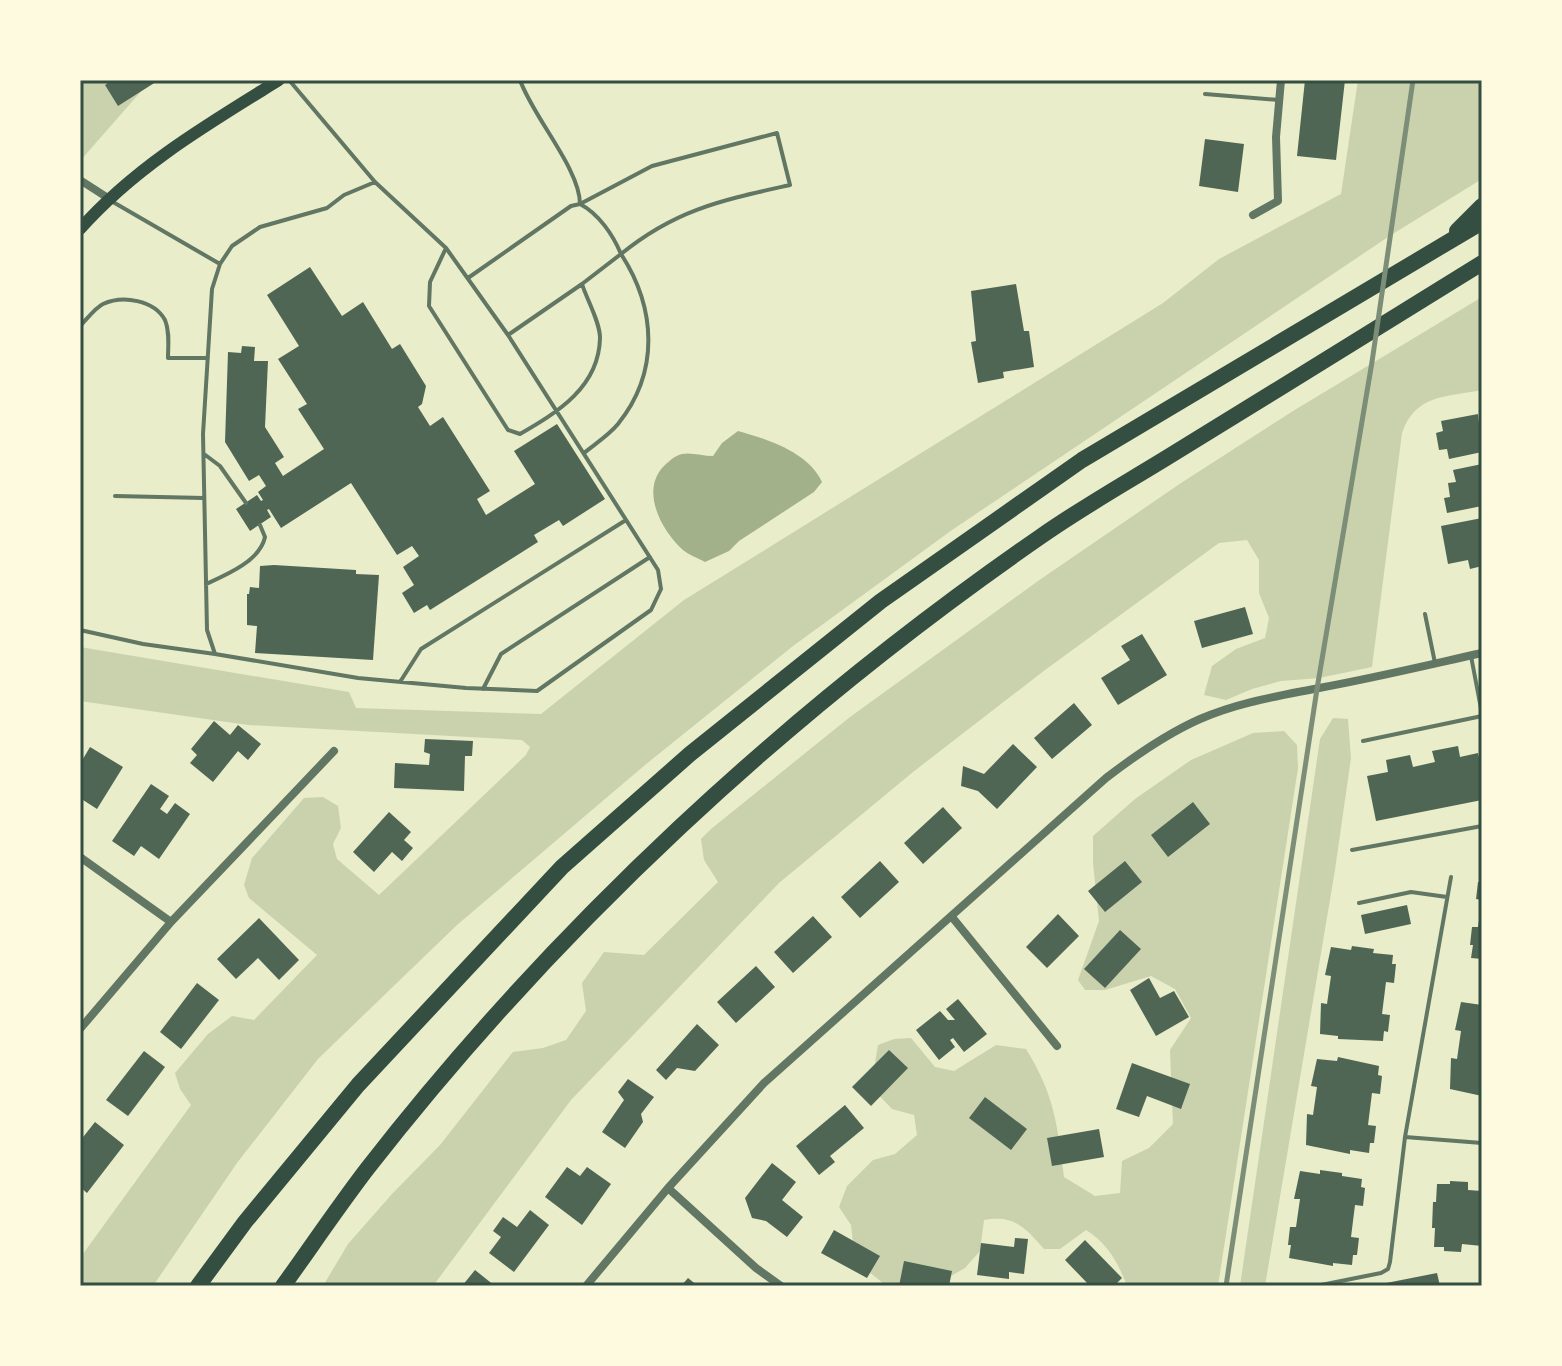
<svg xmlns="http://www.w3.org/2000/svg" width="1562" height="1366" font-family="Manrope,sans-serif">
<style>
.green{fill:#cad2ad}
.water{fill:#a3b18a}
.building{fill:#4f6655}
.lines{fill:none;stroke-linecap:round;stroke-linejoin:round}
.service{stroke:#617663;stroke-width:4}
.minor{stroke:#617663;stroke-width:8}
.secondary{stroke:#344e41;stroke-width:12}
.motorway{stroke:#344e41;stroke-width:16}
.rail{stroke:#7c8e77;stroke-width:5}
.neatline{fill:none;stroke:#344e41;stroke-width:3}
</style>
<rect width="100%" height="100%" fill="#e9edc9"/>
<path class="green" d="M80 80H151L80 161Z
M1358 80H1482V179L1391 235 952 530 793 646 645 765 457 925 318 1059 237 1163 153 1286H80V1258L191 1105 180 1089 175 1073 208 1034 232 1016 254 1020 317 955 249 898 244 885 252 858 304 798 323 797 338 806 341 828 333 844 337 859 379 895 526 755 530 747 522 740 248 725 80 701V647L349 692 356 708 541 714 684 600 1163 303 1219 259 1341 194Z
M1482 297V390C1447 397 1415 394 1402 433L1372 667 1319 678 1281 681 1252 689 1226 700 1204 695 1212 666 1236 649 1265 638 1269 618 1259 593V560L1247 540 1219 543 1045 670 913 772 779 883 571 1100 433 1286H323L348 1244 392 1194 440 1145 513 1052 543 1048 566 1040 586 1011 582 983 604 952 644 955 718 882 704 860 701 839 711 829 850 717 1038 581 1181 483 1293 411Z
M1333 718 1348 719 1351 758 1335 870 1265 1286H1240L1320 739Z
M1284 731 1297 745 1298 768 1218 1286H1127C1118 1262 1107 1243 1086 1230L1060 1249H1044C1025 1227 1014 1215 984 1220L980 1251 965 1268 942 1281 920 1284H884L863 1267 854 1252 851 1225 839 1207 847 1186 873 1160 895 1154 917 1135 914 1115 892 1109 871 1087 878 1045 894 1039 911 1038 935 1067 954 1071 996 1045 1026 1049C1055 1096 1057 1124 1064 1177L1095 1196 1120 1193 1122 1161 1149 1148 1173 1124 1170 1050 1191 1018 1175 989 1151 976 1105 990H1085L1078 980 1099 921 1093 863V836L1135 799 1191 760 1253 733Z"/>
<path class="water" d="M738 431C767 439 808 452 822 482L814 492 739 541 729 551 705 562C698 558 689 555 683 550 662 531 641 493 662 468 667 463 675 455 682 454 691 452 703 456 713 456L722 443Z"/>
<path class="building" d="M112 80H159L118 106 105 85Z
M1305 80H1345L1336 160 1297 156Z
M1205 139 1244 144 1238 192 1199 186Z
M310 267 342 316 363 302 392 349 400 344 426 386 422 404 418 407 430 426 443 417 490 491 477 499 486 515 535 484 514 451 557 424 605 499 563 526 559 520 534 535 538 542 430 610 427 605 414 613 402 593 414 585 403 567 419 556 412 546 397 555 351 483 281 528 269 509 267 510 271 517 250 531 236 509 257 495 261 501 263 500 258 492 266 486 259 475 249 481 225 442 228 352 241 353 242 346 255 347 254 361H268L265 427 284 457 275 463 283 476 324 449 298 409 307 404 278 359 299 346 267 295Z
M1016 284 1024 331H1029L1034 367 1003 372 1004 378 978 383 971 342 976 341 971 291Z
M1478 414 1482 452 1449 459 1447 449 1439 450 1436 433 1443 431 1441 421Z
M1482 464V506L1447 513 1444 498 1450 497 1448 483 1456 482 1453 470Z
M1482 518V566L1470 569 1468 560 1448 564 1441 526Z
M274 565 356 570V574L379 575 373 660 255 653 257 626 247 625V594H249L250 587 259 588 260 566Z
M1245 607 1253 634 1202 648 1194 621Z
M1142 634 1167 675 1118 705 1101 678 1130 660 1121 646Z
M1074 703 1092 725 1052 759 1034 738Z
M214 721 230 735 238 725 261 744 248 760 238 751 213 782 190 763 197 755 191 749Z
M425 739 473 741 472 756H465L464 791 394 788 395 763 429 765 430 754 424 752Z
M1013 744 1037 767 997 809 978 791 961 786 963 766 984 774Z
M1458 746 1460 757 1478 753 1482 772V800L1376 821 1367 776 1388 772 1386 760 1410 755 1413 767 1435 762 1432 751Z
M90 747 123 767 97 809 80 798V764Z
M151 784 169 796 160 809 167 814 175 803 190 814 159 859 141 846 134 856 112 841Z
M1193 802 1210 824 1168 857 1151 835Z
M943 807 962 828 923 864 904 843Z
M389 812 411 832 404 840 413 848 402 861 392 852 374 872 353 852Z
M880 861 899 882 860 918 841 897Z
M1125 861 1142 882 1105 912 1088 891Z
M1478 882H1482V900L1476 899Z
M1407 905 1411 924 1365 934 1361 915Z
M1058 914 1079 936 1047 968 1026 947Z
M1480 914H1482V959L1471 958 1473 945H1470L1472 927H1478Z
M813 916 832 937 793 973 774 952Z
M259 918 299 960 279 980 258 958 236 979 217 959Z
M1120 930 1141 949 1105 988 1084 969Z
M1352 946 1374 949 1373 953 1393 955 1392 964H1396L1394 983 1386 982 1382 1014 1390 1015 1388 1032 1384 1031 1383 1041 1338 1039V1036L1320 1034 1321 1003 1327 1004 1331 976 1325 975 1331 947 1351 950Z
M756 966 775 987 736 1023 717 1002Z
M1149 978 1160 998 1174 991 1189 1017 1156 1036 1130 990Z
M197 983 219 1000 181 1049 160 1032Z
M958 999 987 1034 964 1052 953 1038 950 1040 955 1047 939 1060 916 1030 940 1011 948 1020H955L946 1009Z
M1461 1002 1482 1005V1096L1450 1089 1451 1058 1457 1059 1461 1031 1455 1030Z
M697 1024 719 1045 695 1071 677 1068 666 1080 656 1070Z
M889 1050 908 1068 871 1106 852 1087Z
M144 1051 165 1067 128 1116 106 1100Z
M1338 1057 1379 1066 1378 1075 1382 1076 1380 1094 1372 1093 1368 1125 1376 1126 1374 1143H1370L1369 1153 1350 1150V1154L1306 1145 1307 1114 1313 1115 1317 1087 1311 1086 1317 1059 1337 1061Z
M1132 1063 1190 1084 1181 1109 1147 1096 1139 1117 1116 1109Z
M628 1079 654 1097 641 1114 643 1122 625 1148 602 1132 624 1100 618 1092Z
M985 1097 1027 1129 1011 1150 969 1118Z
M845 1105 864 1128 830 1156 835 1162 819 1175 796 1146Z
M95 1122 124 1145 87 1193 80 1187V1141Z
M1099 1129 1104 1157 1052 1166 1047 1138Z
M772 1163 796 1182 782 1200 803 1217 787 1237 766 1221 752 1218 745 1198Z
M567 1167 580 1176 587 1167 611 1184 582 1225 545 1197Z
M1320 1170 1342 1173V1176L1362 1179 1361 1187 1365 1188 1363 1206 1355 1205 1351 1237 1359 1238 1357 1255H1353L1352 1265 1333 1263V1266L1289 1258 1291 1245H1288L1290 1227H1296L1300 1199H1294L1300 1171 1320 1174Z
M1450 1181 1468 1182V1190L1482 1191V1246L1462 1244 1461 1252 1444 1251V1247H1434L1435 1228H1432L1433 1202H1436L1437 1184H1450Z
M530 1210 549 1225 514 1272 489 1253 501 1237 493 1231 503 1217 517 1227Z
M834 1230 880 1256 867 1278 821 1253Z
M1015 1238 1028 1239 1024 1274 1009 1272V1279L977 1275 981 1243 1014 1247Z
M1085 1240 1122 1278 1114 1286H1090L1065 1260Z
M904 1261 952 1271 949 1286H899Z
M475 1270 495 1286H462Z
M1437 1273 1440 1286H1376V1285Z
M688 1278 698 1286H681Z"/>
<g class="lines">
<path class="service" d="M289 80 375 182 446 248 508 335 582 284C587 300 600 322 600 338 599 387 558 412 520 434L508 430 429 306 430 282 446 248
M520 80C533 117 580 169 580 204L652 166 777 133 790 185C723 200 676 209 621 254 656 308 660 372 618 424 609 435 595 444 584 453
M1205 94 1279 100
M375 182 344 195 327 208 260 227 232 246 220 264 212 289 203 434 207 630 215 654 358 678 466 688 537 691 651 610 661 589 658 570 508 335
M113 202 220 264
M468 278 571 206 580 204C599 214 613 235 621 254L582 284
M80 326C87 319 95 308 103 304 123 295 154 300 165 320 170 332 168 346 168 358H208
M204 454 220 466 246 503
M115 496 204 498
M206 584C226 575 260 561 265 537L260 525
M1425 614 1435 663
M80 630 143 644 215 654
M1471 656 1482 714
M400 682 421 649 626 520
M483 689 501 654 650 557
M1363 741 1482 716
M1352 850 1482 826
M1359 903 1411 892 1447 897
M1405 1137 1482 1143
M1316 1286 1381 1273 1388 1269 1390 1262 1405 1137 1451 877"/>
<path class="minor" d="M80 180 108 198
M1253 215 1278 201 1276 137 1281 80
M80 857 171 922
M952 917 1057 1046
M80 1029 171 922 334 751
M668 1188 756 1268 781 1286
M586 1286 668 1188 764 1083 1106 778C1136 755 1166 734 1200 719 1239 702 1279 696 1319 688 1374 678 1428 665 1482 653"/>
<path class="secondary" d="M80 229C136 166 208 124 279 80"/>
<path class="motorway" d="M1457 231 1482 206
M198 1286 245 1222 358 1085 562 867 690 754 881 601 1082 460 1482 222
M283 1286C311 1247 338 1207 367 1169 557 925 787 712 1040 537 1084 506 1131 480 1176 452 1278 389 1380 327 1482 263"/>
<path class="rail" d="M1226 1286 1317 689 1372 362 1413 80"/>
</g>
<rect width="1562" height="1366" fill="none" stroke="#fefae0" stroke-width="164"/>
<rect x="82" y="82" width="1398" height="1202" class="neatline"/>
</svg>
